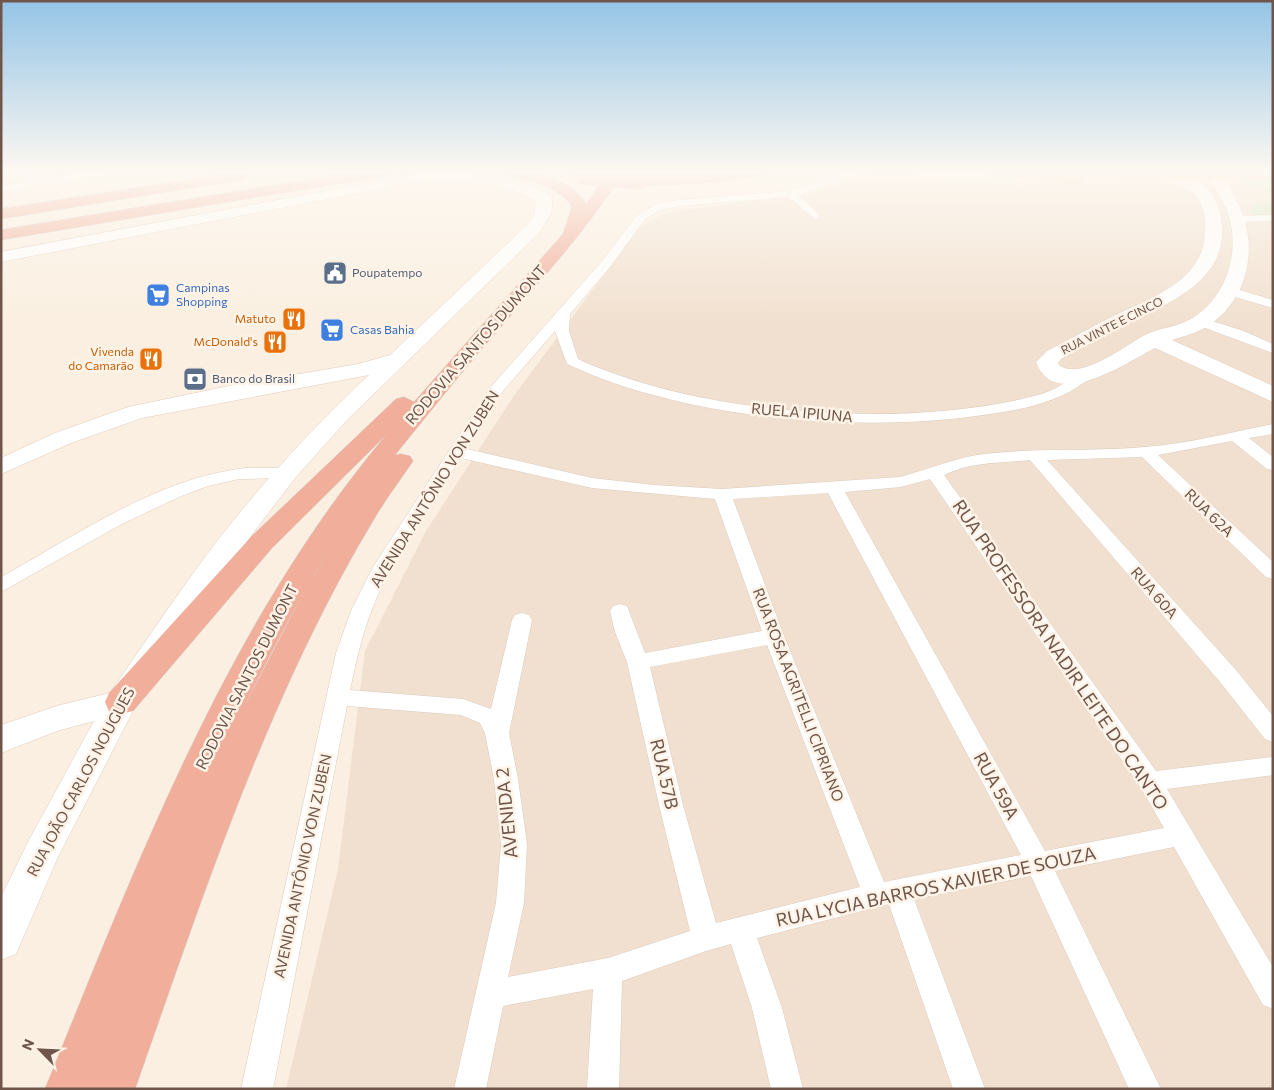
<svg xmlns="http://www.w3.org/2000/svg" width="1274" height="1090" font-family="Commissioner,sans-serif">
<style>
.residential{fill:#f1e0cf}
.green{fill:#d1e6c0}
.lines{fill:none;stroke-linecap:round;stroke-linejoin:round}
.street-casing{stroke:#ddcbbd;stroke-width:1}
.secondary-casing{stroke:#e2ccbc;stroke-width:1}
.primary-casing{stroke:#d7cfcc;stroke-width:1}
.highway-casing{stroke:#d7cfcc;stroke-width:1}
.street{fill:#fff;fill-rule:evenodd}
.secondary{fill:#fff;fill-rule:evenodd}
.primary{fill:#f5d09c;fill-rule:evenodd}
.highway{fill:#f1ae9b;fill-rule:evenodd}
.highway-bridge-casing{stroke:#d7cfcc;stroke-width:17;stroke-linecap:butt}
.highway-bridge{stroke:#f1ae9b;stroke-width:16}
.labels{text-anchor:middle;stroke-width:5;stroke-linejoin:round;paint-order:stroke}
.far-service-label{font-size:12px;fill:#4e5e75;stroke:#fef3e6;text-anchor:start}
.far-shop-label{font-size:12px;fill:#366cbe;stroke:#fef3e6;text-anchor:start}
.far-food-label{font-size:12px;fill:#c56008;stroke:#fef3e6;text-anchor:end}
.far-street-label{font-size:12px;fill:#6f554a;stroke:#fef3e6}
.street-label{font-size:15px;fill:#6f554a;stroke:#fef3e6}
.near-street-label{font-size:18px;fill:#6f554a;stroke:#fef3e6}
</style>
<rect width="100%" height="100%" fill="#faefe0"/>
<path class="residential" d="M896 173 929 178 992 183H1273V1089H286L338 869 365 651 426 531 513 397 639 227 666 213 813 192 876 174Z"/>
<path class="green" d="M1273 171V193L1249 187 1243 181 1247 177Z
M1273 202V221L1249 212C1254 202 1263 203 1273 202Z"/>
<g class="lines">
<g class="street-casing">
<path id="street" d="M91 171H115L110 174 1 192V186Z
M854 171H870L798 195 819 214V218L815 219 788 197 679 206 660 210 645 219 610 267 570 314 569 331 578 359C699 415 893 428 1022 399 1035 396 1047 393 1058 387 1066 382 1073 376 1081 374L1086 375 1088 378 1086 381C1055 405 1014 411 976 416 851 433 682 418 567 364L555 331 504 390 467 449 592 478 654 485 722 489 900 477C926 470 950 460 977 455 1033 447 1089 452 1145 447 1187 444 1231 432 1273 424V434L1249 438 1273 457V470L1267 469 1232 441 1158 455 1273 562V579L1266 577 1142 457 1047 460 1236 670 1273 716V742L1265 739 1220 682 1030 460C1001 463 970 462 944 475L1156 771 1273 757V775L1167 789 1273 967V1009L1263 1005 1174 847 1055 871 1161 1089H1129L1031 876 914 899 985 1089H953L889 904 757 938 782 1008 803 1089H771L752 1008 731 944 706 951 622 981 619 1089H587L593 989 503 1006 486 1089H454L496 903 501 844 494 779 485 733 480 723 461 715 347 706 273 1089H241L336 653 351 611 373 567 490 388 602 261 637 215 657 204 679 200 789 191ZM461 458 592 488 715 499 762 631 645 653 627 606 620 604 613 606 610 611 615 632 627 662 659 805 690 931 608 958 508 977 524 903 527 844 518 779 509 733 532 620 529 615 522 613 515 615 512 620 491 709 463 699 350 690C356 663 361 638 371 612 391 557 430 508 461 458ZM930 479 1141 788 1164 828 1045 851 845 492 901 487ZM828 493 1021 855 884 882 784 636 733 499ZM767 645 860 887 716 923 683 805 650 667Z
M911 171 964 174 995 171C982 183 924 182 911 171Z
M1273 215V221L1237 222 1231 219 1237 216Z
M1230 287 1273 300V308L1225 294 1224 291 1225 288Z
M1202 318 1241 330 1273 344V353L1197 325 1195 322 1197 319Z
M246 468H286L292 469 295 473 292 477 286 478 239 479 208 486 179 497 120 525 1 592V577C77 535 157 478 246 468Z"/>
</g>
<g class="secondary-casing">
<path id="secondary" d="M426 172C447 171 540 179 550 197 557 209 545 223 539 233L347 420 295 478 218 579 135 707 58 857 16 954 1 960V897L28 842 94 721 57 731 1 753V725L60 705 110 693C139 651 167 609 197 568 248 498 306 434 369 375L142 418 71 443 1 474V458L55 433 128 407 229 386 358 364 390 355 527 225 534 215 536 203C524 185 448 180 426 180L1 262V252Z
M1215 172C1225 174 1230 189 1235 198 1260 240 1251 298 1208 326 1197 333 1184 336 1172 340L1273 386V402L1155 348C1127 362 1055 413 1036 362L1047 351C1072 338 1097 324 1122 312 1147 300 1179 288 1195 264 1204 251 1206 236 1205 220 1202 189 1184 187 1158 180L1156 177 1158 174C1172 170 1201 179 1210 191 1218 202 1221 214 1222 227 1225 279 1175 300 1135 320 1111 333 1086 346 1061 359L1058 363 1059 365C1080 382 1127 344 1147 334 1162 327 1179 327 1194 317 1225 297 1239 256 1230 220 1226 204 1215 190 1208 176Z"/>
</g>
<g class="primary-casing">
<path id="primary" d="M986 171H1273V179L1129 181 1085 178 1083 182 1078 184 993 175Z"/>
</g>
<g class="highway-casing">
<path id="highway" d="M361 171H396L389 175 1 240V230Z
M501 171C531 171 569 176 586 204L609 171H623C592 224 551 268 511 315 471 360 433 408 395 455L401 454 410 456 413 461C401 479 388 496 377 514 269 692 204 893 135 1089H45C138 861 227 624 387 434L272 548 133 711 121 714 109 711 105 702 109 693 252 536 396 399 404 397 414 402 563 234 572 207C560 185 525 180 503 174ZM333 544 303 594 242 711C270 654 299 598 333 544Z
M728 171H767C758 183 659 185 640 186L632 181 640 176Z
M240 172 247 176 245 179 1 219V209Z"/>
</g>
<use href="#street" class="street"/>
<use href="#secondary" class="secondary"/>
<use href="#primary" class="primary"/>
<use href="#highway" class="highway"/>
<g class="highway-bridge-casing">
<path id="highway-bridge" d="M582 176 640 181"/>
</g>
<use href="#highway-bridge" class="highway-bridge"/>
</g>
<linearGradient id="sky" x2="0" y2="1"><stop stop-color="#94c4e6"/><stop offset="0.53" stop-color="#fdf8f1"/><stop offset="1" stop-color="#fdf8f1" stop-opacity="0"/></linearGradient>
<rect width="1274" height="324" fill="url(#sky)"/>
<defs>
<g id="civic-square" transform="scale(1.25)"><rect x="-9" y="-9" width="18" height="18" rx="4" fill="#5c6f8a" stroke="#fef3e6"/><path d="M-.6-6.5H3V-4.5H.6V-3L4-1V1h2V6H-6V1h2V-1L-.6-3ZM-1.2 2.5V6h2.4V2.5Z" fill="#fff"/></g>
<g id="supermarket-square" transform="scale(1.25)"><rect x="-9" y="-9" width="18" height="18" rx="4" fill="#3f7fe0" stroke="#fef3e6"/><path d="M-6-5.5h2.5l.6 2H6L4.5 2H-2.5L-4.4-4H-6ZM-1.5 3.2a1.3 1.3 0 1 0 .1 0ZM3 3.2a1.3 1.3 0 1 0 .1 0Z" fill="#fff"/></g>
<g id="restaurant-square" transform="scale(1.25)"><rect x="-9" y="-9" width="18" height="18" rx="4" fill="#e8710a" stroke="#fef3e6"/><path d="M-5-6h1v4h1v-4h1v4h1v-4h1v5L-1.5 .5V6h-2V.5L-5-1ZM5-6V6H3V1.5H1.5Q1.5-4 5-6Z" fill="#fff"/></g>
<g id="bank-square" transform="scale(1.25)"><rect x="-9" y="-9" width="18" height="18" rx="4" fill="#5c6f8a" stroke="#fef3e6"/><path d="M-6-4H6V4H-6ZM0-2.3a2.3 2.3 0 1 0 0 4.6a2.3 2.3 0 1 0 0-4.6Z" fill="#fff"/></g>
</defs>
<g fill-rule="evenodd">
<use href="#civic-square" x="335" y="273"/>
<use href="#supermarket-square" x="158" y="295"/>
<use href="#restaurant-square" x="294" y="319"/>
<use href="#supermarket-square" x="332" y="330"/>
<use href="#restaurant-square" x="275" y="342"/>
<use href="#restaurant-square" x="151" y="359"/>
<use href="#bank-square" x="195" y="379"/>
</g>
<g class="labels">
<g class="far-service-label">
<text x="352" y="277">Poupatempo</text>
<text x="212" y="383">Banco do Brasil</text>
</g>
<g class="far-shop-label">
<text x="176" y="292">Campinas<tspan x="176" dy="14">Shopping</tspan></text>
<text x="350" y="334">Casas Bahia</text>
</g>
<g class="far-food-label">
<text x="276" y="323">Matuto</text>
<text x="258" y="346">McDonald's</text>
<text x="134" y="356">Vivenda<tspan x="134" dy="14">do Camarão</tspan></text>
</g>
<g class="far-street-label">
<text transform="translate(1112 326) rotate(-27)" y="4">RUA VINTE E CINCO</text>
</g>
<g class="street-label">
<text transform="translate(476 345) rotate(-49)" y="5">RODOVIA SANTOS DUMONT</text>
<text transform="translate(802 413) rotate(5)" y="5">RUELA IPIUNA</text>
<text transform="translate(435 489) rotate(-58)" y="5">AVENIDA ANTÔNIO VON ZUBEN</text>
<text transform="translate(1209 513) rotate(44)" y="5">RUA 62A</text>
<text transform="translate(1154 593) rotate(49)" y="5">RUA 60A</text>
<text transform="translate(247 677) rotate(-63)" y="5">RODOVIA SANTOS DUMONT</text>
<text transform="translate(798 695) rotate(69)" y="5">RUA ROSA AGRITELLI CIPRIANO</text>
<text transform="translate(81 782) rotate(-62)" y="5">RUA JOÃO CARLOS NOUGUES</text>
<text transform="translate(303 866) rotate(-78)" y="5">AVENIDA ANTÔNIO VON ZUBEN</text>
</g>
<g class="near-street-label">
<text transform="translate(1060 655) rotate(56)" y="6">RUA PROFESSORA NADIR LEITE DO CANTO</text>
<text transform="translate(664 774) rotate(77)" y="6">RUA 57B</text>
<text transform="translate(996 786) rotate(61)" y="6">RUA 59A</text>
<text transform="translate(507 813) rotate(-96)" y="6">AVENIDA 2</text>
<text transform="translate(936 887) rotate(-12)" y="6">RUA LYCIA BARROS XAVIER DE SOUZA</text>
</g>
</g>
<rect width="1274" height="1090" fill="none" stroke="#6f554a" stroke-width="5"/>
<g transform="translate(40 1050) rotate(294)" stroke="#fef3e6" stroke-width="4" paint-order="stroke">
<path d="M0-4L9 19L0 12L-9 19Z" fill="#6f554a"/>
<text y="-8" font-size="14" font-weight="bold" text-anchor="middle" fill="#6f554a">N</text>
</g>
</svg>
